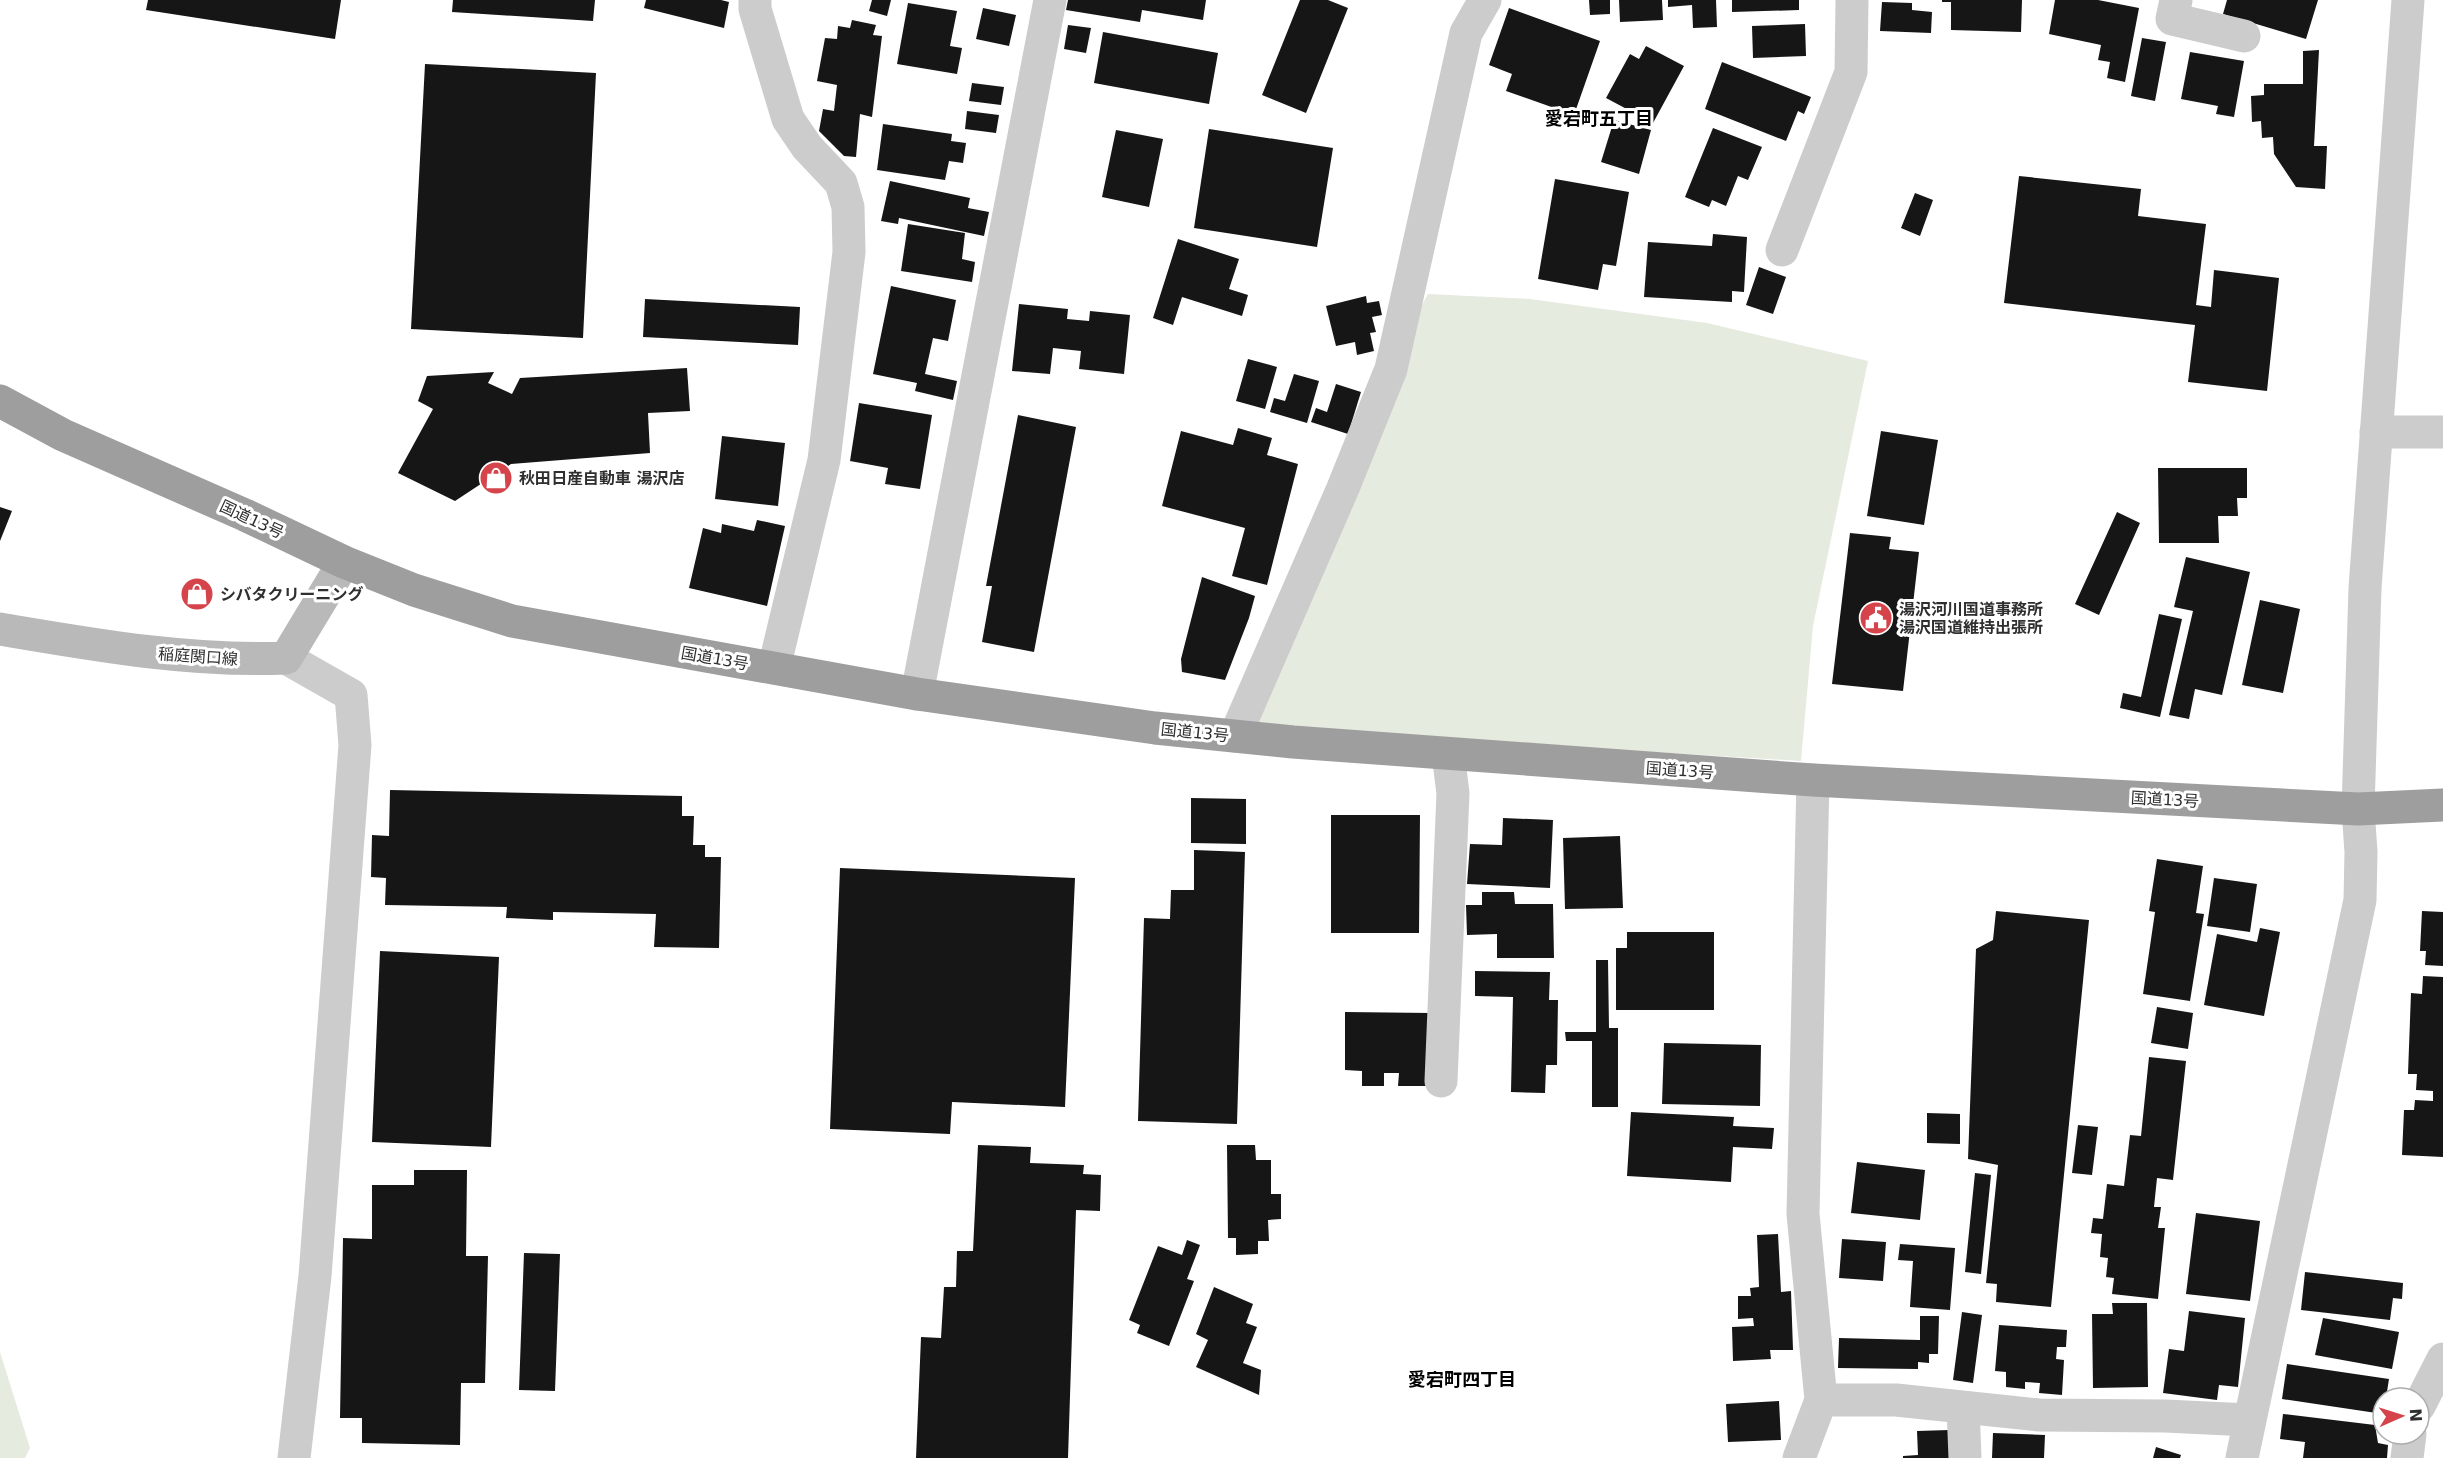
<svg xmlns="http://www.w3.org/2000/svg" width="2443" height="1458" font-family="'DejaVu Sans','Noto Sans JP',sans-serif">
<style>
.green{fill:#e5ebdf}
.building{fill:#161616}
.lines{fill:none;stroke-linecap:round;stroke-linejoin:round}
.minor{stroke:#ccc;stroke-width:33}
.tertiary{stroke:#ccc;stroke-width:33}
.secondary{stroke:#b9b9b9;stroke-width:33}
.trunk{stroke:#9e9e9e;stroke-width:33}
.labels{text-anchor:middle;stroke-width:6;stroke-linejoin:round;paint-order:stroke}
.poi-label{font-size:16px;font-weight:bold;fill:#2f2f2f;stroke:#fff;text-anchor:start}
.street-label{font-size:16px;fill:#2f2f2f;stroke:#fff}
.neighbourhood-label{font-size:18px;font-weight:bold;fill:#000;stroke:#fff}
</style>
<rect width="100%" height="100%" fill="#fff"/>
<path class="green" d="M1428 294 1530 299 1707 323 1868 361 1813 626 1801 761 1255 728 1417 314Z
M0 1352 30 1448 25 1458H0Z"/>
<path class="building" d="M148 0H341L335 39 146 10Z
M453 0H595L593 21 452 12Z
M646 0H721L729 2 724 28 644 8Z
M872 0H891L887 16 869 11Z
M1068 0H1206L1203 20 1142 10 1140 22 1066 10Z
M1300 0H1328L1348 8 1306 113 1262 95Z
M1589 0H1610V14L1590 15Z
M1619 0H1662L1663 20 1620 22Z
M1668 0H1716L1717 27 1693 28 1692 5 1668 7Z
M1732 0H1799V10L1732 12Z
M1942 0H2022L2021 32 1951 30V2H1942Z
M2055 0H2098L2139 8 2125 82 2107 78 2110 62 2098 60 2101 45 2049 34Z
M2227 0H2318L2306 39 2223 14Z
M1882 2 1912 3V10L1932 12 1931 33 1880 31Z
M908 3 957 11 950 46 962 48 957 74 897 64Z
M983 8 1016 15 1009 46 976 39Z
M1509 8 1600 41 1574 115 1506 91 1512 74 1489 65Z
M852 20 876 25 873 35 882 36 872 117 860 114 856 157 844 156 819 131 823 109 834 111 837 85 817 81 825 38 837 39 838 26 850 28Z
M1805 24 1806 56 1753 58 1752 26Z
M1068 25 1091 28 1086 53 1064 49Z
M1103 32 1218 53 1209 104 1094 83Z
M2142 38 2166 42 2155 101 2131 96Z
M1646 46 1684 66 1653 123 1606 98 1630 54 1639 59Z
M2319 50 2314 146H2327L2325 189 2296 187 2274 154 2273 137 2262 138 2261 121 2252 122 2251 96 2264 95V84H2303V51Z
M2190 52 2244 61 2234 117 2216 114 2218 106 2181 99Z
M1722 62 1811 97 1804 114 1798 111 1786 141 1705 109Z
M425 64 596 73 583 338 411 329Z
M972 83 1004 87 1001 105 969 101Z
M967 111 999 115 996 133 965 129Z
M1614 120 1651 130 1639 174 1601 162Z
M883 124 952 134 951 141 966 143 963 163 949 161 945 180 877 170Z
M1713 128 1762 147 1748 180 1738 176 1726 206 1712 200 1709 207 1685 197Z
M1209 129 1333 148 1317 247 1194 228Z
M1116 130 1163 139 1149 207 1102 197Z
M2019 176 2141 189 2138 216 2206 224 2196 305 2211 307 2214 270 2279 278 2267 391 2188 382 2195 325 2004 303Z
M1555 179 1629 192 1616 266 1603 264 1598 290 1538 279Z
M890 181 970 198 968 208 989 212 984 236 899 218 898 224 881 221Z
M1915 193 1933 200 1920 236 1901 228Z
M908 224 965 233 962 259 975 262 972 282 901 271Z
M1713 234 1747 237 1744 292 1732 291V302L1644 297 1648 242 1712 246Z
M1178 239 1239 259 1229 289 1248 295 1242 316 1182 297 1173 325 1153 318Z
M1759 267 1786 277 1773 314 1746 305Z
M891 286 956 300 948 341 933 338 925 374 957 381 953 400 915 391 917 383 873 374Z
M1366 296 1367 303 1379 301 1382 315 1372 317 1376 332 1370 333 1374 351 1357 355 1355 342 1336 346 1326 306Z
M645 299 800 307 798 345 643 337Z
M1019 304 1068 309 1067 319 1089 321 1090 311 1130 315 1124 374 1079 369 1081 351 1053 348 1050 374 1012 371Z
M1248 359 1277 367 1265 409 1236 401Z
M687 368 690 411 648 413 650 453 511 464 455 501 398 473 433 409 418 401 427 376 494 372 488 383 512 394 520 378Z
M1294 374 1319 381 1307 423 1270 412 1274 398 1285 401Z
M1336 384 1361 392 1348 434 1311 422 1316 408 1327 412Z
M859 403 932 415 920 489 885 484 888 468 850 461Z
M1018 415 1076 427 1034 652 982 642 992 586H986Z
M1238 428 1272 438 1267 455 1298 464 1267 585 1232 576 1245 528 1162 506 1181 431 1233 445Z
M1881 431 1938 440 1924 525 1867 516Z
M722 436 785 443 778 506 715 499Z
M2158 468H2247V498H2237L2238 516H2218L2219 543H2159Z
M0 507 12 511 0 541Z
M2117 512 2140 523 2099 615 2075 604Z
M757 520 785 526 767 606 689 588 703 528 721 533 722 524 754 531Z
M1850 533 1891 537 1889 549 1919 552 1903 691 1832 684Z
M2186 557 2250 572 2222 695 2195 689 2189 719 2169 715 2193 611 2174 607Z
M1202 577 1255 596 1249 618 1225 680 1182 672 1181 659Z
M2260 600 2300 609 2283 693 2242 685Z
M2159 614 2182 619 2160 717 2120 708 2123 693 2141 697Z
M390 790 682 796V816H694L693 845H705V857H721L719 948 654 947 656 914 553 912V920L506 918 507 907 385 905 386 878 371 877 372 835 389 836Z
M1191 798 1246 799V844L1191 843Z
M1331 815H1420L1419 933H1331Z
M1503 818 1553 820 1550 888 1467 884 1470 844 1502 845Z
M1620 836 1623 908 1565 909 1563 838Z
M1194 850 1245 852 1237 1124 1138 1121 1144 918 1170 919 1171 890H1194Z
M2157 859 2203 866 2196 913 2204 914 2190 1001 2143 994 2155 912 2149 911Z
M840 868 1075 878 1065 1107 952 1102 950 1134 830 1129Z
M2214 878 2257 884 2250 932 2207 926Z
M1482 892H1514L1515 904H1553L1554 958H1497V934L1467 935 1466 905H1482Z
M1996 911 2089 920 2051 1307 1996 1302 1997 1284 1986 1283 1998 1165 1968 1159 1976 949 1993 940Z
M2422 911 2443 912V966L2425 965 2426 951H2420Z
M2260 928 2280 932 2264 1016 2204 1005 2217 934 2257 942Z
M1627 932H1714V1010H1616V948H1627Z
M380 951 499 957 491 1147 372 1142Z
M1596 960H1608L1609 1028H1618V1107H1592V1041H1566L1565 1032H1596Z
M1475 971 1550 972 1549 1000H1558L1557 1065H1546L1545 1093 1511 1092 1513 997 1475 996Z
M2423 976 2443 977V1157L2402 1155 2404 1110H2414L2415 1100 2433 1101V1091L2416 1090 2417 1074H2408L2411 993 2422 994Z
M2157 1007 2193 1013 2188 1049 2151 1043Z
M1345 1012 1431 1013 1430 1086H1398L1399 1073H1384V1086H1362V1071L1345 1070Z
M1664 1043 1761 1045 1760 1106 1662 1104Z
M2149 1057 2186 1061 2173 1180 2157 1178 2154 1207H2161L2158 1228H2165L2158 1299 2112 1294 2114 1278 2106 1277 2108 1258 2100 1257 2102 1234 2091 1233 2093 1218 2103 1219 2107 1184 2124 1186 2130 1135 2141 1136Z
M1631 1112 1734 1117 1733 1126 1774 1128 1772 1149 1733 1147 1731 1182 1627 1176Z
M1927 1113 1960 1114V1144L1927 1143Z
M2078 1125 2098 1127 2092 1175 2072 1173Z
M978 1145 1031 1147 1030 1163 1084 1165 1083 1174 1101 1175 1100 1211 1076 1210 1068 1458H916L921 1337 941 1338 944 1287H956L957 1251H973Z
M1227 1145H1255L1256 1160H1271V1194H1281V1219L1268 1220 1269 1241H1258V1254L1236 1255V1238H1228Z
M1857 1162 1925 1170 1920 1220 1851 1213Z
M414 1170H467L466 1256H488L485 1383H461L460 1445 362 1443V1418H340L343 1238 372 1239V1185H414Z
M1975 1173 1991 1175 1981 1274 1965 1272Z
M2196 1213 2260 1221 2250 1301 2186 1294Z
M1778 1234 1781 1292 1791 1291 1793 1350H1770L1771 1359 1733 1361 1732 1327 1754 1326 1753 1318 1738 1319V1296H1751L1750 1288 1759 1287 1757 1235Z
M1842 1239 1886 1242 1883 1281 1839 1278Z
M1187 1240 1200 1245 1187 1279 1194 1281 1169 1346 1137 1333 1140 1325 1129 1320 1158 1246 1182 1255Z
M1900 1244 1955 1248 1950 1310 1910 1307 1913 1261 1898 1260Z
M524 1253 560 1254 555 1391 519 1390Z
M2305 1272 2403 1283 2402 1299 2393 1298 2390 1320 2301 1310Z
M1214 1287 1253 1304 1246 1323 1257 1327 1243 1363 1261 1370 1259 1395 1196 1367 1208 1340 1196 1334Z
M2112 1303H2147L2148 1387 2093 1388 2092 1314H2113Z
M2189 1311 2245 1318 2238 1387 2219 1385 2217 1400 2163 1393 2169 1349 2184 1351Z
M1962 1312 1982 1315 1973 1383 1953 1380Z
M1920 1316H1939L1938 1354H1929V1363L1918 1362V1369L1838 1368 1839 1338 1920 1340Z
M2323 1318 2399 1332 2392 1369 2315 1355Z
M1999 1325 2067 1330 2066 1347H2057L2056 1359 2064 1360 2062 1395 2039 1393 2040 1383 2025 1382V1389L2006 1387V1372L1995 1371Z
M2287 1364 2389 1379 2386 1398H2383V1414L2282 1399Z
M1779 1401 1781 1440 1728 1442 1726 1404Z
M2283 1414 2375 1425 2378 1443 2388 1445 2387 1458H2303L2305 1442 2280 1439Z
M1949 1430 1950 1458H1903V1456L1918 1455 1917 1431Z
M1993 1433 2045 1435 2044 1458H1992Z
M2156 1447 2181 1455 2180 1458H2153Z"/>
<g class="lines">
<path class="minor" d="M755 0V9L788 119 807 147 841 183 848 207 849 252 824 460 774 668
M2176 0 2172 19 2244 36
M1782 250 1851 72 1852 0
M2376 432H2443
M286 658 351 695 355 745 315 1276 294 1458
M917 694 1050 0
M1235 736 1343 488 1391 369 1466 33 1485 0
M1813 780 1803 1214 1821 1400H1896L2039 1415 2165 1416 2249 1420
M1441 1081 1453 793 1448 754
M2419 1406 2443 1359
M1963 1407 1965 1458
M1799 1458 1821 1400
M2242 1458 2360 900 2361 852 2358 809
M2407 1458 2410 1434"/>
<path class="tertiary" d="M2358 809 2365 588 2408 0"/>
<path class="secondary" d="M0 629C95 645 190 662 286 658L344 562"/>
<path class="trunk" d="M0 401 63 435 245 515 344 562 414 590 512 621 917 694 1155 728 1293 742 1813 780 2358 809 2443 805"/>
</g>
<defs>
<g id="shop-disc" transform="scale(1.725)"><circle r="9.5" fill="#d5434b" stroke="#fff"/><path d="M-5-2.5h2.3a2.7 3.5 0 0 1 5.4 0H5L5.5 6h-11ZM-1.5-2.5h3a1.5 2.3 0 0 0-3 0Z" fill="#fff"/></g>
<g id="civic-disc" transform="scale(1.725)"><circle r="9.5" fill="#d5434b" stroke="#fff"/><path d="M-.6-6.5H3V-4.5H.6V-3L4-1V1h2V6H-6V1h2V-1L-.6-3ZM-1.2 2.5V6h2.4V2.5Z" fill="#fff"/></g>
</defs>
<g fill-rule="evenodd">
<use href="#shop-disc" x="496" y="478"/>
<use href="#shop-disc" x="197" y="594"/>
<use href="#civic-disc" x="1876" y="618"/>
</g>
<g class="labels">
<g class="poi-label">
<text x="519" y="484">秋田日産自動車 湯沢店</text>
<text x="220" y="600">シバタクリーニング</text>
<text x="1899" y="615">湯沢河川国道事務所<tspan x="1899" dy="18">湯沢国道維持出張所</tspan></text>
</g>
<g class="street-label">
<text transform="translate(252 519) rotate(25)" y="6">国道13号</text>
<text transform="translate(198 656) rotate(4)" y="6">稲庭関口線</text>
<text transform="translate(715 658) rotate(10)" y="6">国道13号</text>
<text transform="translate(1195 732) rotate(6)" y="6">国道13号</text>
<text transform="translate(1680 770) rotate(4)" y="6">国道13号</text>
<text transform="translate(2165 799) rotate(3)" y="6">国道13号</text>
</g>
<g class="neighbourhood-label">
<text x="1599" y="125">愛宕町五丁目</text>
<text x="1462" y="1386">愛宕町四丁目</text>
</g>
</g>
<g transform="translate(2401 1416) rotate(87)"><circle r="28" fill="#ffffff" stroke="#acacac" stroke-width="1.5"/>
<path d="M0-4.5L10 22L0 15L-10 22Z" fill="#d5434b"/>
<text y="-9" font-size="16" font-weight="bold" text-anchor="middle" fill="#2f2f2f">N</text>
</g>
</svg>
